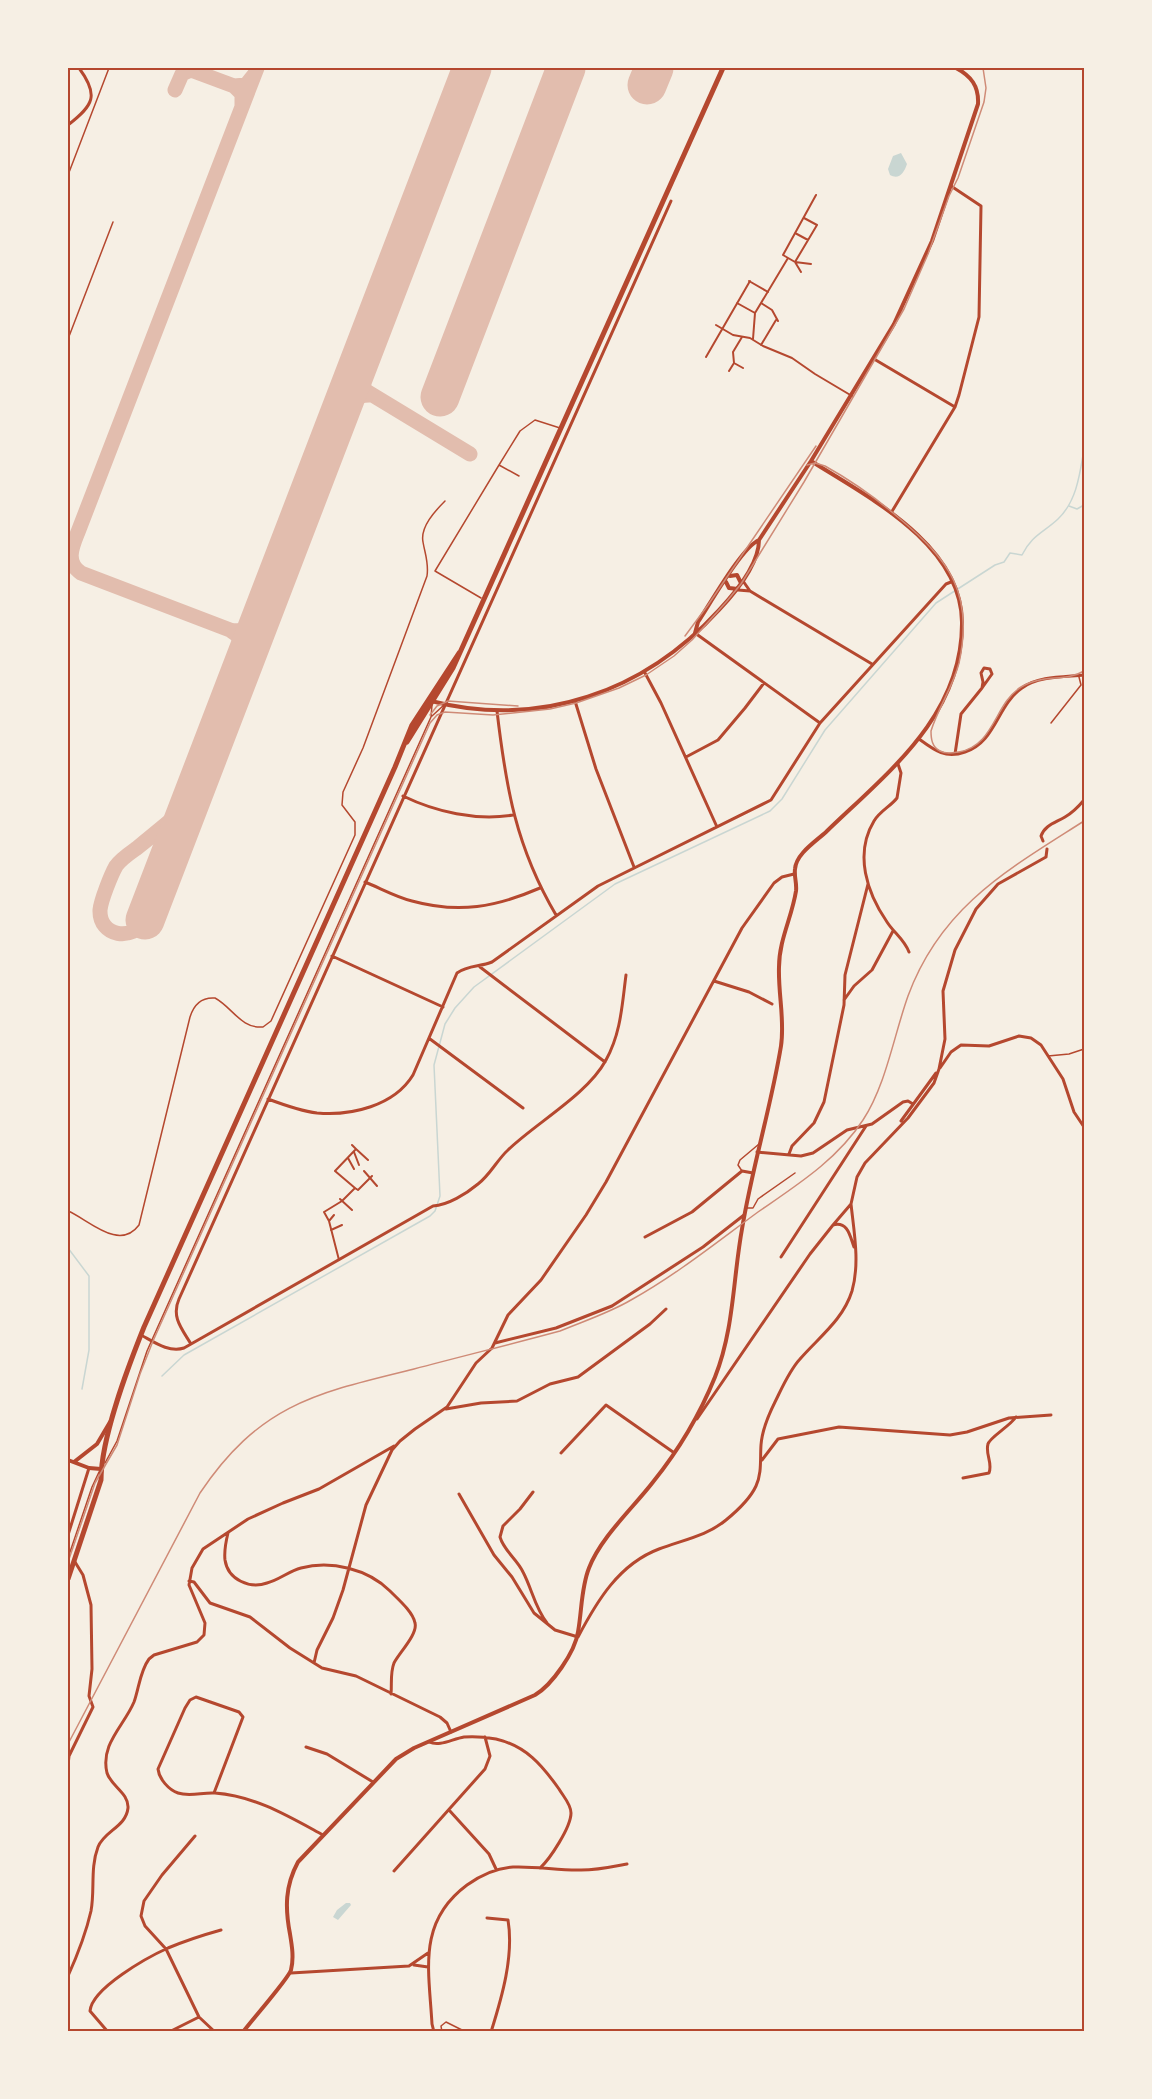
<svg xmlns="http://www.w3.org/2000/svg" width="1152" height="2099" font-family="'Fira Sans Condensed',sans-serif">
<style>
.water{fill:#c9d6d2}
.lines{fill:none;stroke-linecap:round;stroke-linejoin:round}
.stream{stroke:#c9d6d2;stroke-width:1.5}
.taxiway{stroke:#e2bdae;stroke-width:15}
.runway{stroke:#e2bdae;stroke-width:39}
.service{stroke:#b5482f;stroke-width:1.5}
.pedestrian{stroke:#b5482f;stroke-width:2}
.minor{stroke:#b5482f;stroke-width:3}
.tertiary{stroke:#b5482f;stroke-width:4}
.primary{stroke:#b5482f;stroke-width:5}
.tram{stroke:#cf8b77;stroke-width:1.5}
.rail{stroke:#cf8b77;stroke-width:1.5}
.neatline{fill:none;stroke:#b5482f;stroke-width:2}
</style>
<rect width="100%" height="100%" fill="#f6efe4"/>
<path class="water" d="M901 153 907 164C904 173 899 180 890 175L888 169 893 156Z
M346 1903H350L351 1905 338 1920 333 1917 337 1910Z"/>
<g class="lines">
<path class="stream" d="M1083 68 1084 69
M1069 506 1077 509 1084 505
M68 1248 89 1276V1350L82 1389
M162 1376 184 1355 430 1216 435 1211 440 1196 434 1065 445 1024 455 1008 474 987 615 884 770 811 782 799 825 730 936 603 995 565 1004 562 1010 553 1022 555C1032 535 1043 533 1058 519 1077 501 1080 473 1084 449"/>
<path class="taxiway" d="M188 68 191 70 234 86
M257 68 78 532C72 547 65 562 81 573L230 630C246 633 255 626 263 613
M175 90 182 74 191 70
M242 106V94L234 86 246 85 254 75
M359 361V377L366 391 470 454
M338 417C347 402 354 394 372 395
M230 630C242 637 247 648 243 662
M145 920C133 942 99 937 100 910 101 900 111 875 116 866 121 859 130 853 137 848 153 835 169 822 184 809L191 799"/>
<path class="runway" d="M647 85 654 68
M440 397 566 68
M145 920 472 68"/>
<path class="service" d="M68 175 109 68
M68 339 113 222
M519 476 499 465 520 431 535 420 560 428
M481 598 435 571 499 465
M68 683 69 692 68 699
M432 716 444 705
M1051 723 1081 685 1079 677
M1048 1056 1069 1054 1084 1049
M742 1171 738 1165 740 1160 759 1144
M746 1208H753L758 1199 795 1173
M68 1211C88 1219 119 1252 139 1225L190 1017C194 1004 202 997 215 998 232 1007 241 1029 263 1027L271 1021 355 835V822L342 805 343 792 363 748 427 576C429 563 425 554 423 542 420 527 435 511 445 501
M105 1463 117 1441 147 1351 431 717 432 705
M68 1558 92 1487 99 1472
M442 2032 441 2026 446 2022 466 2032"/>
<path class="pedestrian" d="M804 218 817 225 795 262 783 255 816 195
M795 233 808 240
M795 262 811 264
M795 262 801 272
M749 281 768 292
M737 303 755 313
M761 303 772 310 778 321
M716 325 733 335 750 338 763 346 792 358 815 374 852 396
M753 339 755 313 788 258
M761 345 776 320
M706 357 750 281
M734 363 743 368
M729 371 734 363 733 352 742 337
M352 1145 356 1149
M354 1152 359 1165
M348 1158 354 1169
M364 1171 377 1186
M355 1188 358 1190 372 1176
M340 1199 352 1210
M329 1221 334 1215
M331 1230 342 1225
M339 1260 329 1221 324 1212 342 1201 355 1188 335 1171 356 1149 368 1160"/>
<path class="minor" d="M68 125C94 105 99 95 79 68
M874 359 955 407
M891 513 955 407 959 395 979 317 981 206 951 186
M743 581 750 591 872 664
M738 590 750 591
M695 633 820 723
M984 668 990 669 992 674 982 688 983 682 981 673Z
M645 673 661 703 717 827
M575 701 596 769 634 867
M497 711C506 788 516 847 556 915
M919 739C934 750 945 759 965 752 996 742 997 705 1022 688 1038 676 1065 677 1084 675
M955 754 961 714 982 688
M686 757 718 740 745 708 764 683
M898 764 901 773 897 798C891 806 880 811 874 821 854 854 867 893 887 922 894 933 904 939 909 952
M403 796C436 812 476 821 513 815
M1043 841 1041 836C1045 825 1055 823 1065 817 1072 813 1079 806 1084 800
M365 882C380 888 396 897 412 901 459 914 496 907 540 888
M332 956 443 1007
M480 967 605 1062
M714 981 749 992 772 1004
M844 1000 854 986 872 970 893 931
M430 1039 523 1108
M940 1068 951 1052 961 1045 989 1046 1019 1036 1031 1038 1041 1045 1063 1079 1074 1112 1084 1127
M268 1099C284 1105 300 1111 317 1113 351 1116 394 1106 413 1075L457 973C468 965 480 967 492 962L598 886 771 800 820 723 946 584 951 582
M901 1121 936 1073
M757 1152 801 1156 813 1153 847 1130 872 1124 903 1102 908 1101 913 1104
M789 1154 792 1146 814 1123 824 1102 844 1005 845 975 868 884
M833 1225 851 1204 857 1177 865 1163 908 1118 934 1083 939 1069 945 1039 943 991 955 950 976 909 998 884 1046 857 1047 849
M645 1237 692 1212 742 1171 753 1173
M781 1257 866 1126
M141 1335C154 1342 169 1353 184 1348L433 1206C448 1205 466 1194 478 1184 490 1175 497 1160 508 1150 537 1122 587 1095 606 1060 621 1033 622 1005 626 975
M495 1343 556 1328 612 1306 703 1247 744 1215
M191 1344C182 1329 171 1317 179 1299L671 201
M446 1409 481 1403 517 1401 550 1384 578 1377 650 1324 666 1309
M697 1419 810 1254 833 1225C848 1221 850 1236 854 1247
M561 1453 606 1405 673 1452
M762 1460 778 1439 839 1427 950 1435 967 1432 1009 1418 1051 1415
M963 1478 989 1473C993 1463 985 1454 988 1444 989 1438 1010 1426 1016 1417
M533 1492 520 1509 503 1526 500 1537C504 1551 517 1559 523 1572 532 1589 535 1608 547 1623
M459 1494 494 1555 512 1577 534 1613 555 1630 578 1637C597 1601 619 1564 659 1549 682 1540 707 1536 726 1520 737 1511 750 1499 756 1486 762 1473 760 1459 761 1445 762 1430 768 1416 775 1402 782 1388 789 1371 800 1359 819 1337 843 1320 852 1291 860 1263 854 1232 851 1204
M228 1533C226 1541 224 1551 225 1560 228 1580 250 1589 267 1583 279 1580 289 1571 301 1568 331 1560 368 1569 390 1591 398 1599 413 1612 415 1623 418 1634 399 1653 394 1663 390 1673 392 1684 391 1694
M68 1535 89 1468
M189 1581 194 1582 210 1603 250 1617 290 1648 322 1668 356 1676 440 1717 447 1723 451 1732
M314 1663 317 1650 333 1618 343 1590 366 1505 392 1450 400 1441 415 1429 447 1407 476 1363 492 1348 508 1315 541 1280 586 1215 606 1182 742 928 774 883 782 877 794 874
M429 1742C440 1747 452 1739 464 1737 475 1736 485 1737 496 1739 526 1746 542 1765 559 1789 563 1796 571 1804 571 1813 571 1827 550 1859 540 1868
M306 1747 327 1754 373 1782
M68 1765 69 1756 93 1707 89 1696 92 1669 91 1605 83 1575 75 1562
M214 1793 243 1717 239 1712 196 1697 190 1700 185 1708 158 1769C159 1779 169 1790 178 1793 190 1797 203 1792 215 1793 255 1796 288 1816 323 1835
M449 1810 489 1854 496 1869
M195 1836 162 1875 144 1901 141 1916 145 1926 166 1949 199 2017 215 2032
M394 1871 485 1769 490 1756 485 1737
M487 1918 508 1920C514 1956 502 1997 491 2032
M414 1965 428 1967
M291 1973 409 1966 428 1953
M68 1976C77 1956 86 1933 91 1911 95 1890 90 1868 98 1847 104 1831 126 1827 128 1808 129 1793 111 1786 107 1773 100 1744 124 1726 134 1702 139 1688 140 1671 149 1659L154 1655 197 1642 204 1635 205 1623 189 1585 192 1568 203 1549 248 1519 283 1503 319 1489 394 1446
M108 2032 90 2011C92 1988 148 1957 168 1948 185 1941 203 1935 221 1930
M169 2032 199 2017
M434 2032 432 2024C429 1970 417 1922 467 1885 481 1875 495 1868 513 1867 534 1866 556 1870 577 1870 594 1871 611 1867 627 1864"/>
<path class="tertiary" d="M730 576 737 575 741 583
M726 582 729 588 738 589
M695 633 698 622C710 604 742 547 759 540L811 461 894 324 932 241 978 104C979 86 971 76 956 68
M431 701C540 729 644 692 719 610 735 593 759 565 759 540
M68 1460 89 1468 101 1469
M74 1462 97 1444 110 1422
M243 2032C251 2021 289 1978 291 1970 294 1958 292 1946 290 1934 285 1908 285 1886 298 1862L396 1759 414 1748 535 1695C552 1685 575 1652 578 1632 582 1610 581 1588 589 1568 601 1537 633 1508 653 1482 678 1451 700 1414 715 1377 734 1330 733 1278 742 1229 752 1168 771 1107 781 1046 785 1020 778 994 779 967 779 940 792 917 796 891 797 883 794 877 795 869 796 854 815 842 826 832 887 773 963 716 962 622 961 544 868 497 811 461"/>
<path class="primary" d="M407 742 453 668 723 68
M68 1579 101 1480C101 1437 128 1367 144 1327L395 767 412 725 459 653"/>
<path class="tram" d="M807 465 815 463 825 466C852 481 876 498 899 518 950 561 974 594 959 663 953 687 938 708 931 731 931 739 932 747 940 751 946 754 952 753 959 752 995 745 994 704 1021 687 1041 674 1066 682 1084 671
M685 636 708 605 816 446
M430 715 437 706 448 701 518 706
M68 1562 95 1483 117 1445 140 1374 153 1341 430 723 437 715 445 712 493 715 550 709 576 703 619 688 646 675 674 656 692 640 727 601 741 584 804 482 904 309 928 254 949 196 958 178 984 102 986 88 983 68"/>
<path class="rail" d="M68 1744 200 1493C260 1404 316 1393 414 1369 463 1356 512 1344 560 1331 584 1321 609 1313 631 1300 676 1275 717 1242 758 1212 797 1185 837 1160 863 1120 886 1085 894 1035 908 996 941 906 1009 869 1084 821"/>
</g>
<rect width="1152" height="2099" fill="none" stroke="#f6efe4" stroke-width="138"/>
<rect x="69" y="69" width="1014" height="1961" class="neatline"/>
</svg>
